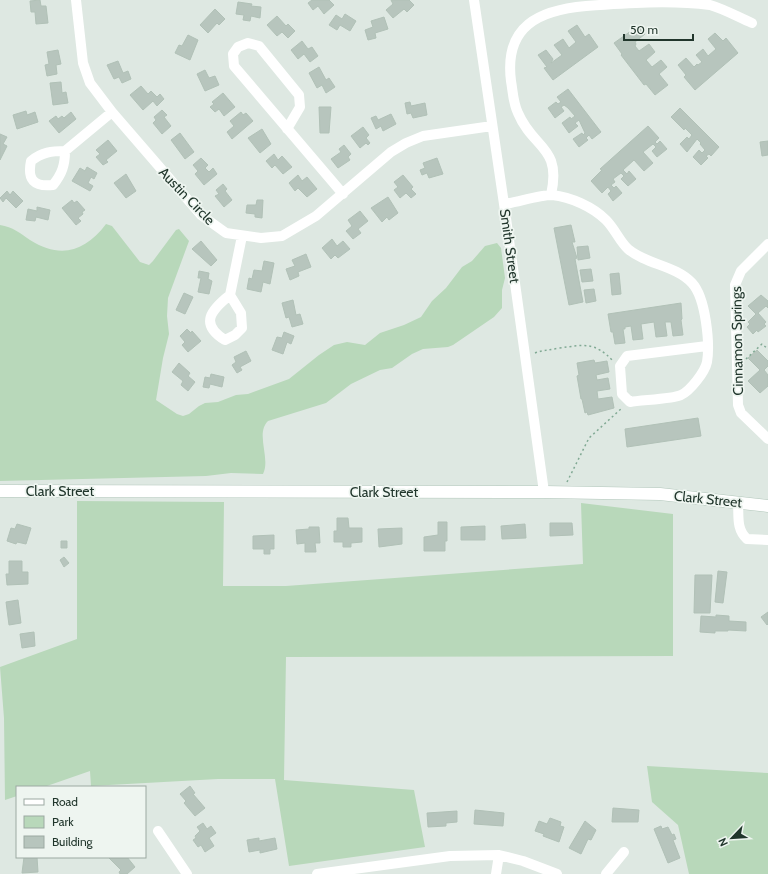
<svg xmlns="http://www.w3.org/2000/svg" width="768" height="874" font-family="Cabin,sans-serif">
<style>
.green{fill:#b8d8ba}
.building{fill:#b7c5bd;stroke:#b1c1b7}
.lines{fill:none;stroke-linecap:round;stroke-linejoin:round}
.secondary-casing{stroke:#b2c7bb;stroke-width:13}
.path{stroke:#81a994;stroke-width:1.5;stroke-dasharray:2 3;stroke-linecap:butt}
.street{stroke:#fff;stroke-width:10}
.secondary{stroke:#fff;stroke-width:12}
.labels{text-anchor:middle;stroke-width:3.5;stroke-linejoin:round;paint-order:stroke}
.street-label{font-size:14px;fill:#21362c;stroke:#eef5f0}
</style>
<rect width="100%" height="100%" fill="#dee8e2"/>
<path class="green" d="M106 224 112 226 140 262 149 265 153 261 176 230 179 229 189 241 168 298 167 316 169 334 163 358 156 400 177 414 183 416 189 414 199 406 205 403 218 402 236 395 248 394 289 379 319 355 334 345 347 342 365 345 380 333 404 325 421 317 432 301 446 288 462 267 472 261 485 246 497 243 501 248 505 278 502 290V308L494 317 453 345 448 347 423 349 412 354 392 368 380 370 351 384 326 403 268 421C255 434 271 458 263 474L231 473 206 476 0 481V225C13 227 20 233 30 240 60 259 85 252 106 224Z
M77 501 224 502 223 586H286L583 564 581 503 673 514V656L286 657 284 780 414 790 425 847 289 866 275 779H218L91 786 90 771 44 787H17V796L5 800 4 718 0 667 77 639Z
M647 766 768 773V874H689L678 825 652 802Z"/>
<path class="building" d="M40 0 41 6H46L48 23 36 24 35 12H31L30 1Z
M312 0H329L334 5 324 14 318 6 313 10 308 3Z
M391 0H409L414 5 407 12 404 9 393 18 386 10 393 4Z
M238 2 252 4 251 6 261 7 260 18 251 16 250 21 243 20 244 15 236 14Z
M215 9 225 19 219 25 217 23 208 33 200 25Z
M345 14 356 21 350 31 340 25 337 30 329 25 336 15 342 19Z
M277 16 286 26 288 24 295 31 288 38 282 32 277 36 267 25Z
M384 17 388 29 375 33 376 38 368 40 365 30 373 27 371 21Z
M577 25 585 37 589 34 598 47 553 80 544 68 547 67 538 55 546 50 553 59 551 63 562 55 554 45 563 39 569 48 576 42 568 31Z
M638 26 645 34 635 42 636 44 635 46 639 51 649 44 655 52 646 60 652 67 661 60 667 67 659 74 668 85 655 95 646 84 644 85 621 55 622 54 614 43Z
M715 33 723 41 726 38 738 53 695 90 684 77 686 75 678 65 686 58 694 67 697 64 698 65 702 62 696 55 703 49 708 56 716 49 708 39Z
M188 35 198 40 190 60 175 53 179 45 182 46Z
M302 41 308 49 312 47 318 56 310 62 304 54 298 59 291 50Z
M58 50 61 64 56 65 57 74 47 76 45 65 49 64 47 52Z
M118 61 123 73 128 71 131 79 122 83 119 77 114 79 107 65Z
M319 67 326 80 329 78 335 87 326 93 322 85 317 88 309 73Z
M205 70 209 78 215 76 219 85 205 91 197 74Z
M61 82 62 93 66 92 68 103 53 105 50 83Z
M141 86 148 94 151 91 157 97 160 94 164 99 157 106 153 101 143 110 130 95Z
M568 89 601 132 592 139 589 135 586 138 588 140 579 147 573 139 582 133 583 135 585 133 579 120 575 123 578 126 569 133 562 123 570 117 571 119 575 116 568 108 564 105 561 107 564 111 555 118 548 108 556 102 558 104 561 102 557 97Z
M223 93 235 107 224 116 219 109 215 112 210 107 214 104 212 102Z
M410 102 411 106 425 103 427 115 413 118 411 113 407 114 405 103Z
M319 107H331L329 133H320Z
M680 108 719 147 711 156 709 154 706 156 708 158 701 165 693 157 699 150 702 153 705 150 700 144 701 143 697 139 687 152 680 144 687 137 689 139 692 135 685 128 684 130 671 117Z
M162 110 167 115 164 117 171 126 162 134 153 123 156 120 154 117Z
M26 111 27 115 35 112 38 122 17 129 13 115Z
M71 112 76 119 59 133 49 121 56 116 58 119 62 116 64 118Z
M241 112 243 115 246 113 253 121 232 139 227 132 234 126 230 121Z
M391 114 396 124 383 131 381 126 376 129 371 118 376 116 378 120Z
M648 126 659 138 655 142 657 144 660 141 667 149 657 157 652 151 656 147 653 144 643 152 653 163 644 171 634 160 623 170 627 174 629 171 636 179 628 186 621 179 624 176 621 173 613 179 615 182 611 185 614 188 616 186 622 193 613 201 608 194 611 191 608 187 602 193 591 181 602 170 600 169Z
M363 127 369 135 366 138 370 143 368 145 366 143 360 148 351 136Z
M262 129 271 144 260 153 248 138Z
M180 133 194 152 185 159 171 140Z
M0 134 7 137 3 144 7 146 0 160Z
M108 140 117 151 106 160 108 162 103 165 96 157 100 154 96 150Z
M768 141V155L762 156 760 142Z
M344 145 351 154 348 157 350 160 338 168 331 159 341 152 339 149Z
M274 154 278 160 282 156 292 167 283 174 275 165 272 168 266 161Z
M201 158 208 165 205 168 209 172 213 168 217 174 204 185 195 174 198 171 193 165Z
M437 158 443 174 429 178 427 173 422 175 420 170 425 168 423 163Z
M87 167 97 173 94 179 91 177 88 183 93 186 90 191 72 181 80 168 85 171Z
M126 174 136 191 126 198 114 183Z
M298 175 302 181 307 177 317 189 307 197 298 188 295 191 289 183Z
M403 175 413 187 411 189 416 194 411 198 406 193 400 198 394 190 398 187 394 182Z
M223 184 227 189 225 191 232 200 224 207 215 196 219 194 216 190Z
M7 191 10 195 13 191 23 201 16 208 6 198 3 202 0 198Z
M388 197 398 213 389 220 387 217 382 222 371 208Z
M72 200 74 203 77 201 85 210 82 212 83 214 78 218 81 221 76 225 62 208Z
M257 200H263L262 218 255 217V214L246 213 247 205H256Z
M37 207 50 210 48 220 36 217 35 221 26 220 28 209 37 211Z
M360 211 368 221 358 229 361 233 353 239 346 231 352 226 348 220Z
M571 225 575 242H572L577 258 575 259 583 302 569 305 554 228Z
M332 239 337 246 343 241 350 249 338 258 335 255 331 259 322 248Z
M201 241 217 260 211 266 192 249Z
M588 246 590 258 578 260 577 247Z
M306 254 311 267 298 272 299 276 290 280 286 269 295 266 292 260Z
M264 261 274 263 270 284 263 282 261 292 247 289 249 278 252 279 254 270 262 271Z
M591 269 593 281 582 282 580 270Z
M199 271 209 273 208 279 212 281 209 294 198 292 201 278H198Z
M619 273 621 294 612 295 610 274Z
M594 289 596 301 586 303 584 290Z
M184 293 193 297 185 314 176 310Z
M761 295 768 301V308L766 306 758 313 766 322 764 324 766 326 758 332 757 330 753 334 747 327 750 324 748 322 756 314 748 306Z
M293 300 296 315 300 314 303 324 292 327 289 317 286 318 282 303Z
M681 303 682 319 681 320 683 335 673 336 671 322H665L667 336 656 337 654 322 641 324 643 339 633 340 631 326 625 327V329H623L625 343 615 344 613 332H611L608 314Z
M187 329 191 333 192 331 201 341 188 352 182 345 185 342 180 336Z
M284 332 294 336 291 344 287 342 283 354 272 350 277 337 282 338Z
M757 350 768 361V366L764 370 768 375V386L760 393 748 381 760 370 748 358Z
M246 351 251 361 240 367 242 370 237 373 232 365 236 362 234 357Z
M594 360 595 363 607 361 609 372 596 375 597 380 608 378 610 389 597 391 598 399 612 397 614 408 588 415 587 412 585 413 582 399H581L577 376 579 375 577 363Z
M179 363 190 373 188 376 195 382 188 391 181 385 183 381 172 372Z
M211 374 224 377 222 387 210 384 209 388 203 387 205 377 210 378Z
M698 418 701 436 627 447 625 429Z
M337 518H348L349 528H362V542L351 543V547H343V542H334V531H337Z
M438 522H447V541H445V551H424V537L438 535Z
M550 523H572L573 535 550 536Z
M17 524 31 528 26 544 17 542 16 544 7 541 11 528 15 529Z
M525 524 526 538 502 539 501 526Z
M485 526V540H461V527Z
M309 527H319L320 543H315L316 552H305V543L297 544 296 530 309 529Z
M402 528V544L379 547 378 529Z
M274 535V549H270V554H264V549H253V536Z
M61 541H67V548H61Z
M64 557 69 563 64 567 60 560Z
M9 561H22V572H28V584L7 585 6 574H9Z
M718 571 727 572 723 603 715 602Z
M695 575H712L710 613H694Z
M18 600 21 623 9 625 6 602Z
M768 612V624L767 625 761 617Z
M716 615 729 616V621L746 622V631L728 630V631H715V633L700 632 701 616 716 617Z
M34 632 35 646 22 648 20 634Z
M190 786 195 793 193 794 205 808 195 816 184 803 186 801 180 794Z
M613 808 639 810 638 822H612Z
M475 810 504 813 503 826 474 824Z
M457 811V822L446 823V826L428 827 427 813Z
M550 818 561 822 560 826 564 827 559 842 543 836 544 834 535 831 539 821 547 824Z
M585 821 596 830 591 840 588 839 581 854 569 848Z
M203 823 207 829 211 826 216 833 209 838 214 846 205 852 201 845 198 847 193 840 196 838 195 836 200 831 197 827Z
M661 826 662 829 668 827 672 835 674 834 676 839 673 840 680 858 668 863 654 829Z
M259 838V841L275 838 277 849 260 853V850L249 852 247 840Z
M24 857H37L38 872 22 873Z
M108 857H127L135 867 127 874H120L119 872 121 870Z"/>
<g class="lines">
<g class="secondary-casing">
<path id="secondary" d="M0 491 544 492 660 494 768 506"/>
</g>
<path class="path" d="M535 353C543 350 550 350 559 348 584 345 594 341 613 361
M746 359 762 344 768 349
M567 482 589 438 622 408"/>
<path class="street" d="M76 0 83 63 90 83 112 112 201 215 226 233 261 238 282 236 316 216 391 152 406 143 423 136 492 126
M474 0 504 204 544 492
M287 129 300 107 299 95 259 46 248 43 238 47 233 54 234 66 343 194
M65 151C65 165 62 174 53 185 34 187 27 180 31 161 42 152 52 151 65 151L112 112
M551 195C562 146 533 149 518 113 513 103 513 92 511 81 504 26 539 10 586 6 626 3 671 0 710 5 724 9 738 17 752 23
M504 204C518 202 539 195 552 195 571 197 593 207 606 220 615 229 620 242 628 249 647 265 675 265 692 283 706 298 710 344 707 362 705 372 690 391 681 395 673 399 641 400 630 402L622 394 620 366 627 356 707 346
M768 244 741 271 735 285 738 405 741 413 768 439
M230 295 241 313 242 328 235 335 225 340C199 324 211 310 230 295L242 236
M738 503C739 516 736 529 747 539L768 540
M158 831 187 874
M317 874 450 856 499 855 523 861 557 874
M496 874 499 855
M606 874 624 852"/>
<use href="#secondary" class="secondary"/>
</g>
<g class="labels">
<g class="street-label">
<text transform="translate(187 196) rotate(46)" y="5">Austin Circle</text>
<text transform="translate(510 246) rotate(82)" y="5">Smith Street</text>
<text transform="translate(737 341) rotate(-91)" y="5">Cinnamon Springs</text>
<text x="60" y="496">Clark Street</text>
<text x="384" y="497">Clark Street</text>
<text transform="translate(708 499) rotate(6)" y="5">Clark Street</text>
</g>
</g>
<rect x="16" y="786" width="130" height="72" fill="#eef5f0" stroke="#9ca9a2"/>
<rect x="24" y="799" width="20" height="6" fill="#ffffff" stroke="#9ca9a2"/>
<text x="52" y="806" font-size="12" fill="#21362c">Road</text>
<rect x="24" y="816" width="20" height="12" fill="#b8d8ba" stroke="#9ca9a2"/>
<text x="52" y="826" font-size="12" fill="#21362c">Park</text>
<rect x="24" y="836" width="20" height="12" fill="#b7c5bd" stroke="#9ca9a2"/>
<text x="52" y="846" font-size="12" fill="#21362c">Building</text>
<g transform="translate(732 838) rotate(245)" stroke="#eef5f0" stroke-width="3" paint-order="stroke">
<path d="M0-3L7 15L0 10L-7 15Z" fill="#21362c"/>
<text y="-6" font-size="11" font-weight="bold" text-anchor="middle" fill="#21362c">N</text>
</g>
<path d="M624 34v6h69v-6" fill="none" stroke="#21362c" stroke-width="2"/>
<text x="630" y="34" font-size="12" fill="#21362c" stroke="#eef5f0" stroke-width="3" paint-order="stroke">50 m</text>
</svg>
